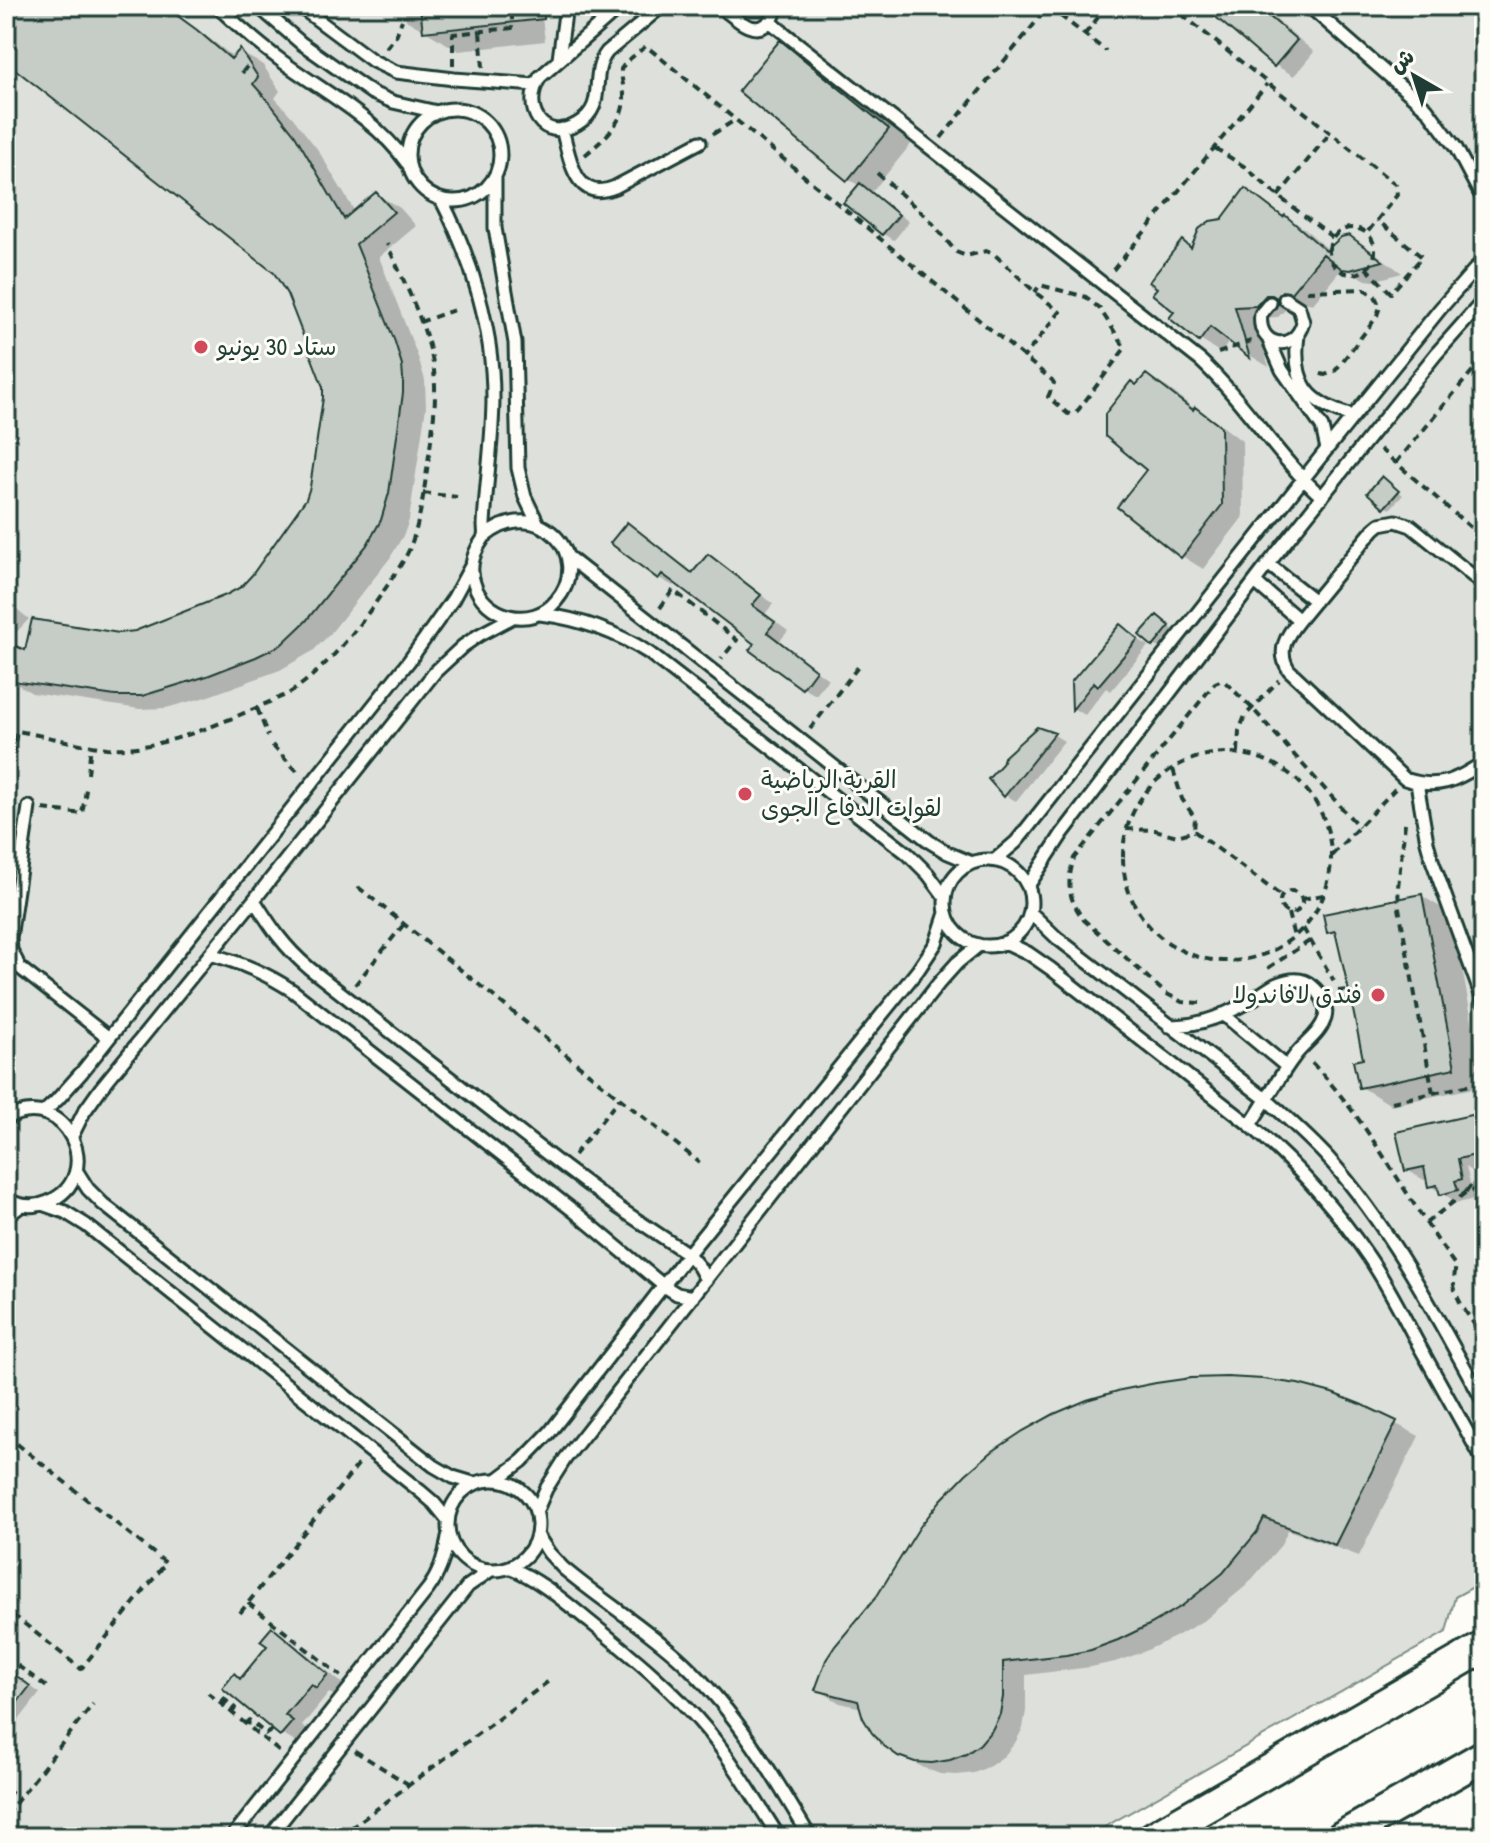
<svg xmlns="http://www.w3.org/2000/svg" width="1490" height="1843" font-family="'Patrick Hand','Playpen Sans Arabic',sans-serif">
<style>
.green{fill:#dde0db;stroke:#7e8e88;stroke-width:2}
.shadow{fill:#0003}
.building{fill:#c6cdc7;stroke:#1f3d34;stroke-width:2}
.lines{fill:none;stroke-linecap:round;stroke-linejoin:round}
.lane-casing{stroke:#1f3d34;stroke-width:17}
.secondary-casing{stroke:#1f3d34;stroke-width:36}
.path{stroke:#1f3d34;stroke-width:4;stroke-dasharray:8 6;stroke-linecap:butt}
.lane{stroke:#fdfcf7;stroke-width:11}
.secondary{stroke:#fdfcf7;stroke-width:30}
.poi-dot{fill:#d1495b;stroke:#fdfcf7;stroke-width:3}
.labels{text-anchor:middle;stroke-width:6;stroke-linejoin:round;paint-order:stroke}
.poi-label{font-size:24px;fill:#1f3d34;stroke:#fdfcf7;text-anchor:start}
</style>
<rect width="100%" height="100%" fill="#fdfcf7"/>
<filter id="ink" filterUnits="userSpaceOnUse"><feTurbulence type="fractalNoise" baseFrequency=".0125" numOctaves="2"/><feDisplacementMap in="SourceGraphic" scale="16" xChannelSelector="R" yChannelSelector="G"/><feConvolveMatrix kernelMatrix="1 2 1 2 8 2 1 2 1" color-interpolation-filters="sRGB"/></filter>
<g filter="url(#ink)">
<path class="green" d="M6 6H1484V1581L1455 1597 1446 1632 1087 1837H6Z"/>
<path class="shadow" d="M6 6H169L168 7 235 58 240 52 263 65 280 91 275 98 293 118 318 150 355 212 376 194 400 208 416 226 379 257 418 357 425 380 426 407 409 520 404 534 390 558 330 634 313 651 280 670 206 697 166 708 140 709 32 693 6 678V600L29 619 7 642 27 653 119 635 136 633 227 596 249 582 308 500 312 488 325 387 289 293 275 272 6 60Z
M376 6H390L385 11Z
M404 6H578L568 13 542 18 545 41 459 51 406 20Z
M1205 6H1260L1314 52 1294 76 1275 65Z
M780 43 804 56 911 144 872 192 909 222 894 240 883 234 846 203 860 186 848 179Z
M1246 191 1306 230 1329 250 1349 237 1370 249 1402 273 1373 281 1366 280 1343 267 1313 304 1304 302 1299 308 1288 307 1278 317 1255 318 1269 367 1251 356 1230 340 1221 353 1200 340 1177 312 1182 243 1193 249 1223 221Z
M1146 376 1168 388 1196 410 1217 422 1242 441 1243 517 1203 569 1182 556 1149 469 1137 387Z
M1387 481 1403 495 1390 509 1370 493Z
M641 533 694 574 708 556 722 564 773 604 765 614 788 631 779 642 828 679 816 695 803 688 757 644 676 581 673 586 659 578Z
M1162 620 1174 630 1159 648 1154 645Z
M1121 627 1148 646 1111 691 1106 688 1085 715 1074 709 1073 683Z
M1054 735 1064 741 1016 801 1005 795Z
M6 739 17 743 14 757 6 756Z
M1422 896 1452 914 1484 1086 1391 1105 1361 1087 1365 1061 1338 937 1329 931Z
M1484 1114V1179L1466 1167 1474 1199 1458 1203 1430 1186 1428 1179 1424 1180 1407 1170Z
M1364 1407 1419 1436 1359 1556 1288 1530 1281 1545 1247 1585 1206 1619 1175 1637 1143 1652 1115 1662 1091 1667 1026 1675V1711L1023 1728 1015 1743 1004 1756 990 1766 974 1773 957 1775 940 1774 924 1768 899 1754 862 1708 840 1703 817 1689Z
M273 1630 290 1640 344 1685 335 1696 329 1693 302 1726 309 1732 299 1744 281 1734 225 1687 241 1680 270 1646Z
M6 1669 40 1693 12 1729 6 1726Z"/>
<path class="building" d="M6 6H164L197 30 231 59 240 49 258 77 253 84 269 102 295 135 344 219 376 192 394 212 356 244 395 342 402 365 403 378V393L389 493 381 520 367 545 306 621 281 645 256 657 207 676 142 696H115L6 680V642L25 650 32 619 119 633 135 631 226 595 241 587 252 575 306 499 310 487 323 398V387L287 294 274 273 6 62Z
M420 6H544V19L423 32Z
M1203 6H1257L1297 40 1274 67Z
M780 40 889 129 847 181 738 91Z
M860 183 899 215 882 235 843 203Z
M1245 188 1283 217 1285 215 1326 251 1341 237 1349 235 1383 261 1350 270 1342 269 1323 254 1291 293 1282 291 1277 298 1272 295H1266L1256 306 1235 307 1250 358 1210 327 1199 342 1169 318 1174 312 1152 294 1157 288 1149 282 1182 240 1191 248 1199 229 1210 221 1222 219Z
M1146 374 1193 410 1195 407 1221 427 1222 505 1181 558 1117 507 1146 470 1105 436V414L1131 381 1136 385Z
M1382 476 1399 491 1384 508 1367 493Z
M627 522 692 573 708 554 761 595 752 605 775 622 767 632 816 670 802 689 749 650 754 644 681 588 662 574 658 579 610 543Z
M1157 615 1170 626 1153 647 1139 635Z
M1120 624 1138 639 1098 686 1094 682 1072 710 1071 682Z
M1037 727 1055 733 1004 797 988 779 1002 764 1004 757Z
M1422 894 1455 1068 1359 1088 1353 1061 1363 1059 1351 1000 1335 931 1327 933 1323 914Z
M1484 1112V1153L1458 1159 1462 1179 1455 1181 1458 1190 1440 1195 1437 1185 1428 1187 1424 1167 1405 1171 1396 1132Z
M1227 1377 1263 1379 1298 1384 1332 1393 1365 1406 1397 1421 1335 1545 1264 1518 1257 1532 1223 1573 1182 1606 1151 1624 1118 1640 1091 1650 1066 1655 1003 1662V1697L1000 1714 992 1730 980 1744 966 1754 950 1760 932 1763 915 1762 898 1756 884 1746 872 1733 863 1718 858 1701 815 1690 826 1660 835 1646 877 1596 919 1528 941 1500 966 1474 993 1451 1023 1431 1054 1414 1087 1400 1121 1390 1156 1383 1191 1378Z
M272 1627 328 1674 316 1688 311 1684 285 1715 293 1721 280 1736 222 1688 234 1673 240 1679 267 1646 260 1641Z
M6 1668 30 1686 6 1717Z"/>
<g class="lines">
<g class="lane-casing">
<path id="lane" d="M217 6C238 26 260 45 283 62 327 94 375 118 407 163
M258 6 301 43 372 93 393 102 437 112
M299 6 373 61 396 72 454 79 535 85
M621 6 540 77C521 107 542 144 577 124 609 106 588 76 607 52L662 6
M719 6C732 14 751 37 767 24 774 19 776 14 774 6
M1309 6 1427 109 1456 148 1484 201
M769 21 1201 361C1246 403 1277 457 1322 497
M559 59 566 6
M408 155a46 46 0 1 1 92 0a46 46 0 1 1-92 0Z
M562 129C570 157 574 204 615 187L700 142
M495 177V228L515 343 518 468 525 497 538 524
M441 199C472 259 493 329 493 397 493 440 486 482 484 525 484 529 485 533 484 537 484 538 478 546 478 547 472 558 470 571 474 583 484 618 532 630 556 601 595 556 537 492 484 537
M1270 303 1261 314C1256 347 1295 354 1303 322L1299 308 1285 299
M1298 335C1292 382 1307 404 1353 416
M1268 338 1282 370 1322 427 1327 449
M567 556 930 842 948 853 972 863
M1268 564 1315 601
M1255 582 1299 620
M1484 585 1411 526 1396 521 1380 524 1374 529 1299 620C1287 635 1276 651 1289 670L1405 779C1437 790 1456 781 1484 762
M540 614C581 619 615 631 649 653L908 854 928 874 945 897
M1417 783 1427 842 1432 860 1484 1003
M29 807 10 938 11 950 20 968 109 1038
M945 903a43 43 0 1 1 86 0a43 43 0 1 1-86 0Z
M995 860 1016 842 1025 831 1327 449 1440 309 1484 259
M1028 886 1062 834 1268 564 1436 354 1484 300
M254 900C271 927 284 947 309 968L564 1167 619 1208 688 1254 699 1267 706 1280
M1030 912 1057 938 1267 1100C1288 1119 1310 1138 1329 1159 1393 1231 1438 1319 1484 1403
M1005 942 1028 953 1051 969 1250 1125C1295 1163 1334 1206 1368 1256 1386 1282 1401 1311 1416 1340 1439 1381 1462 1422 1484 1462
M210 954C241 963 266 973 293 991L575 1212 664 1286 677 1294 693 1297
M1223 1014 1287 1067
M1169 1026C1203 1026 1228 1014 1256 997 1263 993 1270 987 1277 984 1289 979 1302 977 1312 986 1322 994 1328 1006 1325 1018 1320 1034 1303 1044 1294 1057 1278 1078 1265 1103 1250 1125
M43 1113 57 1100 82 1072 409 661 453 599 472 564
M6 1119C66 1085 108 1177 48 1202 34 1208 19 1206 6 1199
M72 1136 84 1112 101 1088 254 900 435 672 463 646 479 635 513 617
M76 1170 88 1189 103 1204 434 1466 453 1477 473 1483
M42 1204 65 1212 86 1225 420 1491 434 1503 447 1519
M6 1217 22 1205
M498 1479 522 1461 550 1432 688 1254 918 970 936 943 946 913
M448 1525a45 45 0 1 1 90 0a45 45 0 1 1-90 0Z
M536 1512 546 1489 565 1459 939 983 957 963 979 945
M537 1535 549 1553 563 1568C602 1601 647 1628 684 1663 736 1712 774 1776 810 1837
M509 1567C540 1580 564 1601 590 1622 631 1655 673 1689 707 1730 734 1763 756 1801 779 1837
M232 1837 428 1589C440 1573 445 1557 448 1537
M269 1837 468 1586 491 1570"/>
</g>
<g class="secondary-casing">
<path id="secondary" d="M1154 1837 1484 1647
M1342 1837 1484 1756"/>
</g>
<path class="path" d="M1171 6 1396 185 1397 195 1366 234
M1049 7 1106 51
M944 12 949 6
M480 32 483 67
M1085 34 1107 6
M386 48 396 36 402 20
M453 65V34L512 28V9L530 6
M242 73 248 65
M713 134 735 120
M941 138 1049 6
M1215 148 1245 167 1278 196 1333 238
M585 155C604 139 625 122 624 95 624 86 621 78 621 69L626 62 646 46 1052 380 1054 383 1048 397 1068 414 1076 412 1079 409 1125 348 1100 309 1086 297 1040 285 1035 292
M877 173 929 219 956 252 966 256 986 251 994 254 1035 292 1060 312 1023 358
M1278 196 1331 132
M1329 251a23 23 0 1 1 46 0a23 23 0 1 1-46 0Z
M1366 268 1391 293 1422 257 1377 220
M1113 270 1267 84
M1307 291 1364 289 1375 296 1380 307 1376 318 1335 371 1325 375 1318 373
M420 322 454 310
M1218 353 1251 341
M1380 449 1484 539
M1396 463 1484 357
M423 493 457 497
M1476 560 1484 550
M660 608 673 590 737 640 721 659
M257 708 268 736
M810 729 858 667
M272 745 301 775
M1238 752 1239 731 1245 716 1279 680
M1123 857a104 104 0 1 1 208 0a104 104 0 1 1-208 0Z
M6 763 11 764 17 731C46 736 79 745 107 748 165 752 236 716 288 694 329 667 360 626 387 586 394 575 403 563 409 550 422 518 425 482 430 448 434 418 438 388 432 358 424 320 403 280 387 244
M1173 769 1182 799 1195 818 1194 831
M88 774 91 744
M43 809 82 814 87 784
M1405 823 1398 887 1399 908 1433 1093
M1126 829 1155 830 1177 836 1194 831
M1194 831 1281 896
M1332 855 1395 789
M358 887 700 1163
M1280 902a11 11 0 1 1 22 0a11 11 0 1 1-22 0Z
M1302 899 1323 895
M1288 913 1294 937
M1303 928 1334 981
M1268 968 1311 940
M355 985 404 924
M1338 991 1349 990
M1339 1001 1351 1000
M1200 1003 1182 1002 1165 993 1084 920C1068 898 1066 885 1074 858L1215 683 1220 681 1225 682 1252 708 1359 827
M1312 1063C1369 1121 1407 1200 1455 1265 1456 1272 1453 1278 1454 1285 1456 1302 1475 1324 1484 1339
M1392 1102 1484 1082
M574 1155 620 1098
M1466 1192 1484 1168
M1426 1223 1465 1193 1475 1190 1484 1193
M6 1435 166 1563 81 1669 6 1609
M248 1603 341 1676
M240 1613 360 1462
M6 1657 51 1690
M208 1693 281 1753
M220 1700 234 1710 235 1708 224 1699 230 1694
M250 1724 247 1722 249 1720 266 1734 272 1730
M355 1751 408 1784
M6 1789 19 1799
M6 1815 93 1704
M339 1837 549 1681"/>
<use href="#lane" class="lane"/>
<use href="#secondary" class="secondary"/>
</g>
</g>
<g class="poi-dot">
<circle cx="201" cy="347" r="8"/>
<circle cx="745" cy="794" r="8"/>
<circle cx="1378" cy="995" r="8"/>
</g>
<g class="labels">
<g class="poi-label">
<text x="217" y="355">ستاد 30 يونيو</text>
<text x="761" y="788">القرية الرياضية<tspan x="761" dy="28">لقوات الدفاع الجوى</tspan></text>
<text x="1362" y="1003" text-anchor="end">فندق لافاندولا</text>
</g>
</g>
<rect width="1490" height="1843" fill="none" stroke="#fdfcf7" stroke-width="32"/>
<rect x="16" y="16" width="1458" height="1811" fill="none" stroke="#1f3d34" stroke-width="3" filter="url(#ink)"/>
<g transform="translate(1414 76) rotate(321)" stroke="#fdfcf7" stroke-width="6" paint-order="stroke">
<path d="M0-6L14 30L0 20L-14 30Z" fill="#1f3d34"/>
<text y="-12" font-size="22" font-weight="bold" text-anchor="middle" fill="#1f3d34">ش</text>
</g>
</svg>
